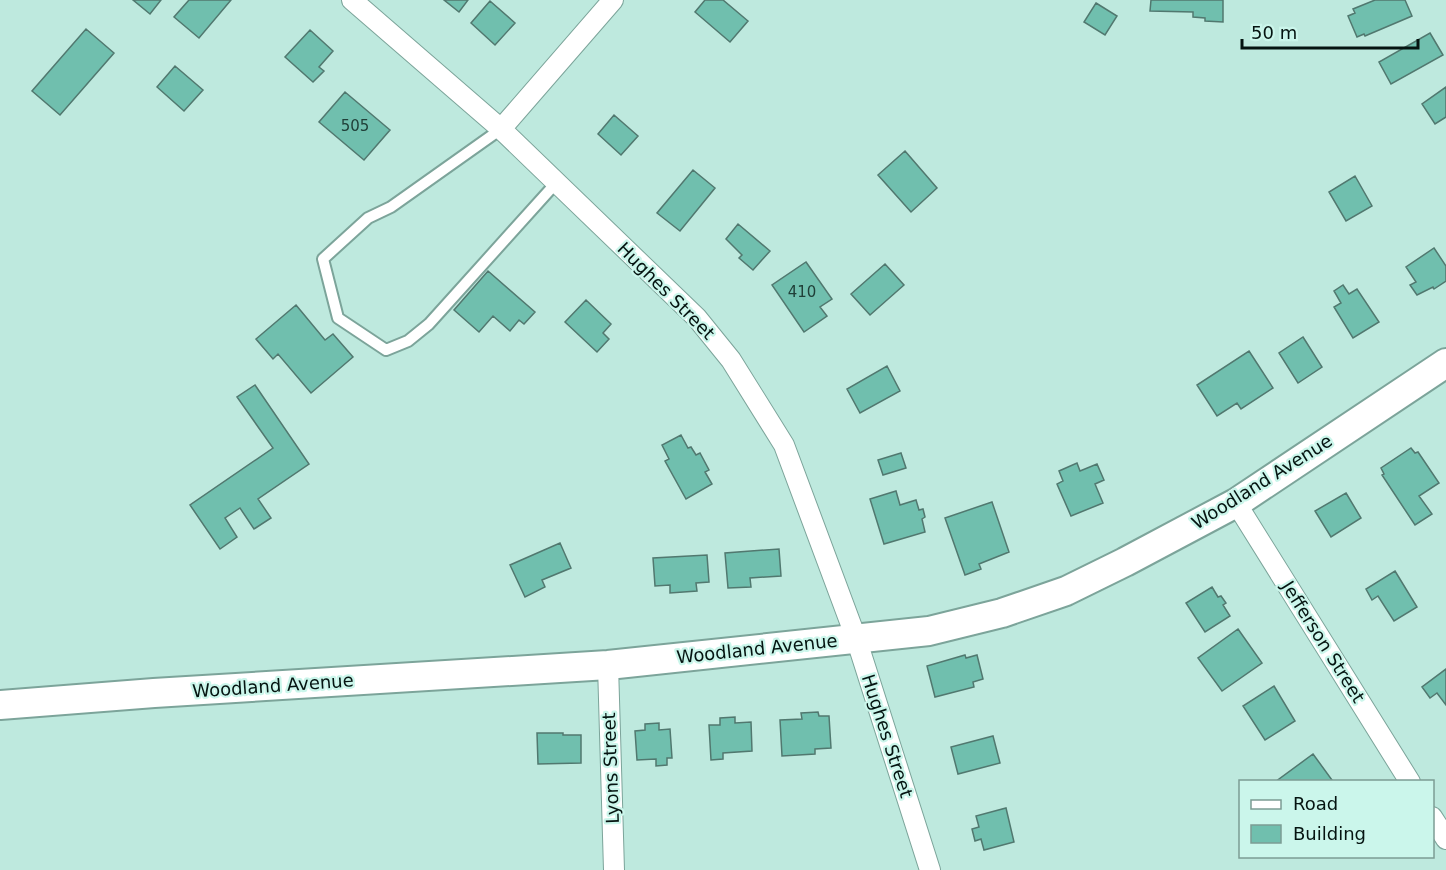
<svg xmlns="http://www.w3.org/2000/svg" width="1446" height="870" font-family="'DejaVu Sans',sans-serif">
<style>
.building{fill:#70bfae;stroke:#51786f;stroke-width:1.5}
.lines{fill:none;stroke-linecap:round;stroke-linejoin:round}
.lane-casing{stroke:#7ca49a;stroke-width:14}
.street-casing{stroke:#7ca49a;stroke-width:22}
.secondary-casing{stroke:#7ca49a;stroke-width:32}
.lane{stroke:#fff;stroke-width:10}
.street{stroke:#fff;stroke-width:20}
.secondary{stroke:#fff;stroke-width:28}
.labels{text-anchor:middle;stroke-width:4.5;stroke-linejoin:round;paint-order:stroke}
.number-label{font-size:15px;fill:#203f38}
.street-label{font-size:18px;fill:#051411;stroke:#cbf6eb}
</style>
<rect width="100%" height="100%" fill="#bee9de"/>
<path class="building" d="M133 0H161L150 14Z
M189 0H231L199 38 174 17Z
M444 0H468L459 12Z
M705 0H723L748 21 730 42 695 12Z
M1151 0H1223V22L1205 21V18L1193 17V12L1150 11Z
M1375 0H1405L1412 16 1365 36 1364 34 1357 37 1348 16 1355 13 1353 9Z
M490 1 515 23 495 45 471 23Z
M1096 3 1117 16 1105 35 1084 22Z
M86 29 114 53 60 115 32 91Z
M310 30 333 51 319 67 324 71 313 82 285 57Z
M1430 33 1443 55 1391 84 1379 62Z
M175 66 203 90 184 111 157 87Z
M1446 87V117L1435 124 1422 104Z
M345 92 390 130 364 160 319 122Z
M614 115 638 136 621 155 598 134Z
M905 151 937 188 911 212 878 175Z
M693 170 715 188 680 231 657 213Z
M1355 176 1372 206 1346 221 1329 192Z
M738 224 770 251 753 270 739 258 742 255 726 239Z
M1434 248 1446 266V281L1434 289 1433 287 1417 295 1410 285 1416 282 1406 267Z
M806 262 832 299 820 307 827 316 804 332 772 285Z
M885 264 904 285 870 315 851 294Z
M488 271 535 312 524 324 519 320 510 331 493 316 479 332 454 310Z
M1343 285 1349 294 1357 289 1379 322 1353 338 1334 307 1341 303 1334 291Z
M586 300 611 324 603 333 609 339 597 352 565 322Z
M296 305 325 340 333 334 353 357 311 393 278 354 273 359 256 339Z
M1303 337 1322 367 1298 383 1279 353Z
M1249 351 1273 388 1241 409 1237 403 1217 416 1197 385Z
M887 366 900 391 860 413 847 389Z
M255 385 309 464 258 499 271 518 254 529 240 508 225 518 237 537 220 549 190 505 273 448 237 397Z
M681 435 688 448 691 447 696 455 700 453 709 470 705 472 712 484 686 499 665 461 669 459 662 445Z
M1411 448 1415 453 1418 452 1439 483 1419 496 1432 514 1415 525 1382 475 1384 474 1381 468Z
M901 453 906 468 883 475 878 460Z
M1077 463 1080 471 1097 464 1104 480 1095 484 1103 503 1071 516 1057 484 1063 481 1059 471Z
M896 491 900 505 916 500 919 510 923 509 925 517 922 519 925 532 884 544 870 499Z
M1346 493 1361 518 1331 537 1315 511Z
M992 502 1009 552 979 564 981 569 965 575 945 518Z
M560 543 571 568 542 580 545 587 525 597 510 565Z
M779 549 781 576 750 578 751 587 728 588 725 553Z
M707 555 709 582 696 583 697 591 670 593V585L655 586 653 558Z
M1395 571 1417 607 1394 621 1378 596 1372 600 1366 589Z
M1212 587 1218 597 1221 596 1226 603 1223 605 1230 616 1205 632 1186 603Z
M1238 629 1262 663 1222 691 1198 658Z
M965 655 966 658 977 655 983 679 973 682 974 687 935 697 927 666Z
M1446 669V705L1437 693 1430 698 1422 687Z
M1274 686 1295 721 1265 740 1243 706Z
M818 712 819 716H829L831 748 815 749V754L782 756 780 720 802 719 801 713Z
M735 717V723L751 722 752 751 723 753V759L711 760 709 725H720V718Z
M659 723V730L670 729 672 758H667V765L656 766V759L637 760 635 731 645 730V724Z
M537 733H563V735H581V763L538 764Z
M993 736 1000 763 958 774 951 747Z
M1313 754 1332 780 1329 782H1275Z
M1006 808 1014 842 984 850 981 839 975 841 972 829 979 827 976 816Z"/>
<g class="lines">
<g class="lane-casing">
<path id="lane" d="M501 129 391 207 368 218 323 259 338 318 386 350 408 341 429 324 556 183"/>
</g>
<g class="street-casing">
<path id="street" d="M352 0 501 129 697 318 731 360 784 445 856 638 930 870
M501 129 613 0
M1236 503 1410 782
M608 665 614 870
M1432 817 1446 839"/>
</g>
<g class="secondary-casing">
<path id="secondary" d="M0 705 154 693 608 665 929 631 1002 613 1066 591 1125 562 1236 503 1446 363"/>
</g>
<use href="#lane" class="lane"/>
<use href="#street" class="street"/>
<use href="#secondary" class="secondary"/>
</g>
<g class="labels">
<g class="number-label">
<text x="355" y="131">505</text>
<text x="802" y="297">410</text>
</g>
<g class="street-label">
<text transform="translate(666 291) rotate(45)" y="6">Hughes Street</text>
<text transform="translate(1262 482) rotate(-32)" y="6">Woodland Avenue</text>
<text transform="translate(1323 642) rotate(58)" y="6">Jefferson Street</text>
<text transform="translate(757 649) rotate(-6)" y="6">Woodland Avenue</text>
<text transform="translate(273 686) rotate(-4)" y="6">Woodland Avenue</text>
<text transform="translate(887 736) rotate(72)" y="6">Hughes Street</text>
<text transform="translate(611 768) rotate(-92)" y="6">Lyons Street</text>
</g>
</g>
<rect x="1239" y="780" width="195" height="78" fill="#cbf6eb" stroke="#7c9c94" stroke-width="1.5"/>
<rect x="1251" y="800" width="30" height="9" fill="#ffffff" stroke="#7c9c94" stroke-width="1.5"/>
<text x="1293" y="810" font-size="18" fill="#051411">Road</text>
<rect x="1251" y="825" width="30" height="18" fill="#70bfae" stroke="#7c9c94" stroke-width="1.5"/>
<text x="1293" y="840" font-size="18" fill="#051411">Building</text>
<path d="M1242 39v9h176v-9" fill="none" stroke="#051411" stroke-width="3"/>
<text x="1251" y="39" font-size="18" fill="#051411" stroke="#cbf6eb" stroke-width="4.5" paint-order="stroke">50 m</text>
</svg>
